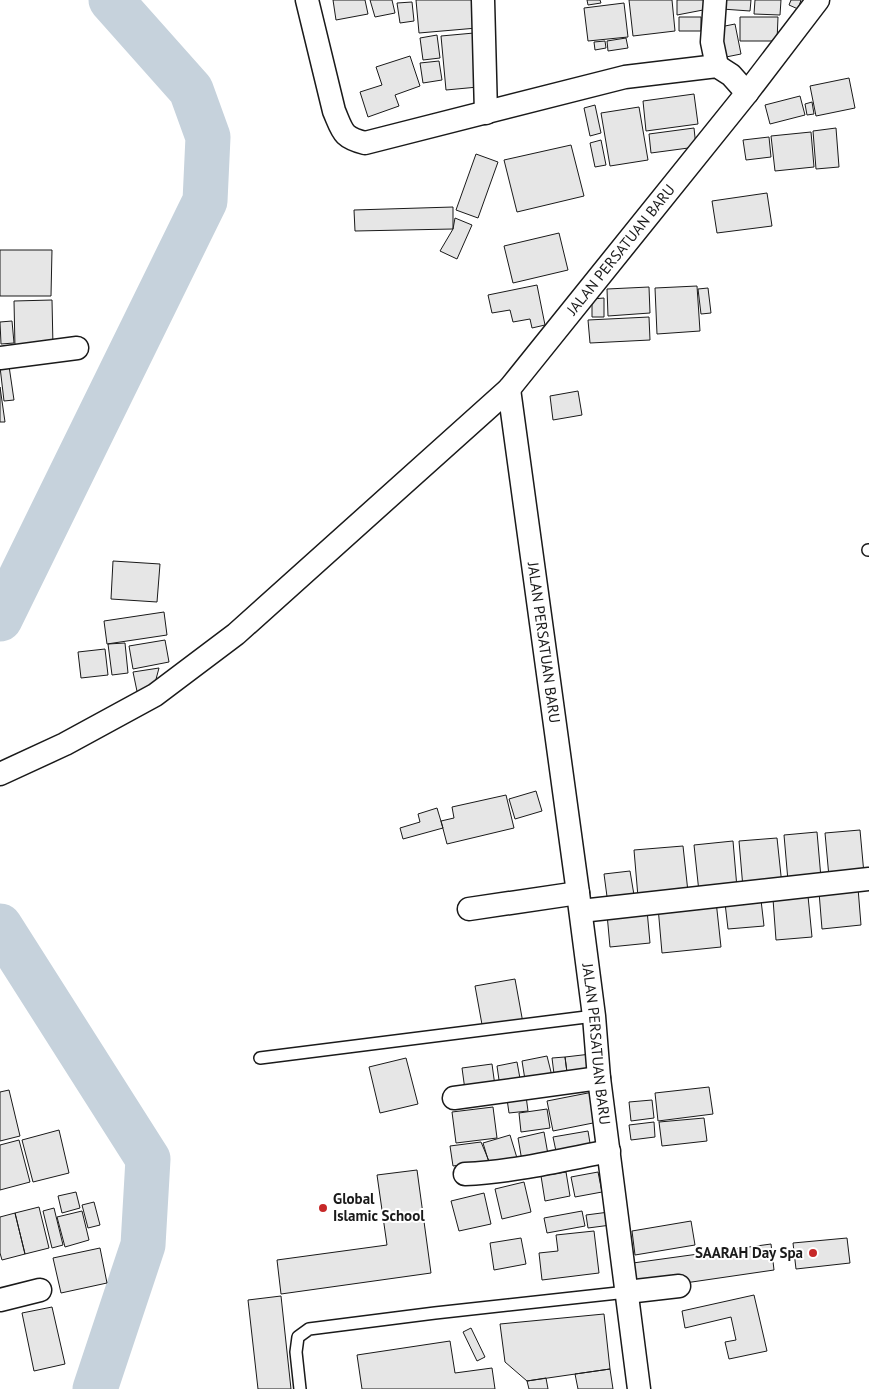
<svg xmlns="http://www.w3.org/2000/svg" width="869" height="1389" font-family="'PT Sans',sans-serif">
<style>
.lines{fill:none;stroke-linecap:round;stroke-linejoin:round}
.river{stroke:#c6d2dc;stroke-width:45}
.building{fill:#e6e6e6;stroke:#1a1a1a}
.lane-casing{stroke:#1a1a1a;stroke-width:14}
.street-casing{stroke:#1a1a1a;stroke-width:25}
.lane{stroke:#fff;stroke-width:11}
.street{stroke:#fff;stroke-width:22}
.poi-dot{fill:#c62828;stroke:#fff;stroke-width:2}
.labels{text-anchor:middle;stroke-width:4;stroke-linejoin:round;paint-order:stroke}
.street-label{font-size:15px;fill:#1a1a1a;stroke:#fff}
.poi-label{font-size:15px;font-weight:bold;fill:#1a1a1a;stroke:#fff;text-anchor:start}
</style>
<rect width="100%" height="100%" fill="#fff"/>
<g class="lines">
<path class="river" d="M0 619 205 201 208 137 191 90 111 0
M0 926 148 1159 143 1245 95 1389"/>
</g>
<path class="building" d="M333 0H365L368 14 336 20Z
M370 0H392L395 13 375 17Z
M416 0H474L477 28 419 33Z
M587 0H600L601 3 588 5Z
M629 0H672L675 31 633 36Z
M677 0H705L703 10 677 15Z
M723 0H751L750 11 722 9Z
M755 0H781L780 15 754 14Z
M791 0H801L798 9 789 5Z
M412 2 414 21 400 23 397 3Z
M624 3 628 37 588 41 584 8Z
M679 17H701V31H679Z
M740 17H778L777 41H740Z
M735 24 741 54 721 58 715 28Z
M474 33 478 87 446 90 441 36Z
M437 35 440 58 423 60 420 38Z
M626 38 628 48 608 51 607 41Z
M605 41 606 48 595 50 594 42Z
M410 56 420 86 395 95 399 106 368 117 360 92 382 85 376 67Z
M439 61 442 80 423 83 420 63Z
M849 78 855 108 816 116 810 86Z
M694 94 698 124 646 131 643 101Z
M800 96 805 115 770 124 765 105Z
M812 102 814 114 807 115 805 104Z
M595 105 601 133 590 136 584 108Z
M639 107 648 160 610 166 601 113Z
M694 128 696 147 651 153 649 134Z
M836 128 839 167 816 169 813 131Z
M811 132 814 167 775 171 771 136Z
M769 137 771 157 746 160 743 140Z
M601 140 606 165 595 167 590 143Z
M571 145 584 196 517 212 504 160Z
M476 154 498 162 478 218 456 210Z
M767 193 772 226 717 233 712 201Z
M453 207V229L355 231 354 210Z
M455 218 472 225 457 259 440 251 453 229Z
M559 233 568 270 513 283 504 246Z
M0 250H52L51 296H0Z
M537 285 545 325 532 328 530 319 513 322 510 310 492 313 488 295Z
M697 286 700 331 657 334 655 288Z
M649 287 650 313 608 316 607 289Z
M708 288 711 313 701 314 698 289Z
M604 298V317H592V299Z
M52 300 53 347 15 348 14 301Z
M649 317 650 340 590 343 588 320Z
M12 321 14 343 1 344 0 322Z
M9 366 14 400 4 401 0 367Z
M0 387 5 422H0Z
M578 391 582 415 553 420 550 396Z
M113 561 160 564 157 602 111 599Z
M164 612 167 635 107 644 104 621Z
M165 640 169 662 133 669 129 646Z
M125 643 128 673 112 675 108 644Z
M105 649 108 675 81 678 78 652Z
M159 668 155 683 138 696 133 672Z
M536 791 542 811 515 819 509 799Z
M506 795 514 828 447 844 441 821 454 818 452 807Z
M437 808 443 828 403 839 400 828 420 822 418 814Z
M860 830 864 874 829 877 825 833Z
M817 832 821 878 788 881 784 835Z
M777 838 782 885 743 888 739 841Z
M733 841 737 888 699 892 694 845Z
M683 846 688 892 638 897 634 850Z
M630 871 635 901 608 904 604 874Z
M858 888 861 925 822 929 819 892Z
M808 896 812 937 776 940 773 899Z
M761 900 764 926 728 929 725 903Z
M716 901 721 947 662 953 658 907Z
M647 910 650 943 610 947 607 914Z
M515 979 523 1023 483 1030 475 986Z
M591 1054 594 1077 568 1080 565 1057Z
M547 1056 553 1080 526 1086 522 1061Z
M565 1057 568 1080 555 1082 552 1058Z
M406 1058 418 1104 380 1113 369 1067Z
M517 1062 521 1084 500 1087 497 1066Z
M492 1064 495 1086 465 1090 462 1068Z
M709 1087 713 1114 658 1121 655 1093Z
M9 1090 20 1136 0 1141V1092Z
M593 1092 598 1122 553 1131 547 1101Z
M526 1096 528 1111 509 1113 507 1099Z
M652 1100 654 1118 631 1121 629 1102Z
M493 1107 497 1138 456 1143 452 1112Z
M547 1109 550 1128 521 1132 519 1113Z
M704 1118 707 1141 662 1146 659 1122Z
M654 1122 655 1137 631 1140 629 1125Z
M59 1130 69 1173 33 1182 22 1140Z
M588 1131 591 1149 557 1156 553 1137Z
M544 1132 549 1160 522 1161 518 1138Z
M510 1135 517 1158 490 1166 483 1143Z
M19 1140 30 1182 0 1190V1145Z
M481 1142 489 1161 453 1166 450 1146Z
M417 1170 431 1273 281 1294 277 1260 387 1245 377 1175Z
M566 1172 570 1196 545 1201 541 1176Z
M598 1172 602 1192 575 1197 571 1177Z
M524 1182 531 1212 502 1219 495 1189Z
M76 1192 80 1208 62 1213 58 1196Z
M484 1193 491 1224 459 1231 451 1201Z
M94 1202 100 1225 88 1228 82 1205Z
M39 1207 49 1248 25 1254 15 1213Z
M54 1208 63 1245 52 1248 43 1211Z
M82 1211 89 1240 65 1247 57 1217Z
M582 1211 585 1226 547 1233 544 1218Z
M609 1212 611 1225 588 1228 586 1215Z
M15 1213 25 1254 2 1260 0 1253V1217Z
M691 1221 695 1245 635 1255 632 1231Z
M594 1231 599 1273 542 1280 539 1253 558 1251 556 1235Z
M521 1238 526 1264 494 1270 490 1243Z
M847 1238 850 1263 796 1269 793 1243Z
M771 1244 774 1270 637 1290 633 1263Z
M100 1248 107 1283 61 1293 53 1258Z
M754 1295 767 1351 729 1359 725 1342 736 1340 731 1317 685 1328 682 1311Z
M281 1296 291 1389H258L248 1300Z
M52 1307 65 1364 34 1371 22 1313Z
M604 1314 610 1369 527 1381 505 1362 500 1324Z
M471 1328 485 1357 477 1361 463 1332Z
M450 1341 455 1373 492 1368 495 1389H362L357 1355Z
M610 1369 613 1389H578L575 1374Z
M546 1378 548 1389H529L527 1381Z"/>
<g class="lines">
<g class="lane-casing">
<path id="lane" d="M868 550H869
M260 1058 594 1016
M300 1389 296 1352 298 1337 309 1329 435 1313 627 1292"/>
</g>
<g class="street-casing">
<g id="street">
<path d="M307 0 334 111C343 132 342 137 365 143L625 77 717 66 731 75 747 93"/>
<path d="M483 0 486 113"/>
<path d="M715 0 712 42 717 66"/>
<path d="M0 358 77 348"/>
<path id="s1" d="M509 389 578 893 594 1016 599 1078 639 1389"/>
<path id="s2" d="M0 774 65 744 155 695 236 634 509 389 747 93 818 0"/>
<path d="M469 909 578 893"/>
<path d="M581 911 869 879"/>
<path d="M454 1098 599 1078"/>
<path d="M465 1174C513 1172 562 1160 609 1151"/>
<path d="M627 1292 679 1286"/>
<path d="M0 1300 40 1290"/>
</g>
</g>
<use href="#lane" class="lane"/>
<use href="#street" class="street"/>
</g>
<g class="poi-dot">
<circle cx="323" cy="1208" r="5"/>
<circle cx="813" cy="1253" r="5"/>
</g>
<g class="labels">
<g class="street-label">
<text dy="5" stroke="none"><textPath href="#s2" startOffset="821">JALAN PERSATUAN BARU</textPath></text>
<text dy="5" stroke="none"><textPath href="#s1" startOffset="256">JALAN PERSATUAN BARU</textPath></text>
<text dy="5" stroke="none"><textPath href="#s1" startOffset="661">JALAN PERSATUAN BARU</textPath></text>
</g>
<g class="poi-label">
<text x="333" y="1204">Global<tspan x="333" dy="17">Islamic School</tspan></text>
<text x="803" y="1258" text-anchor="end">SAARAH Day Spa</text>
</g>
</g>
</svg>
